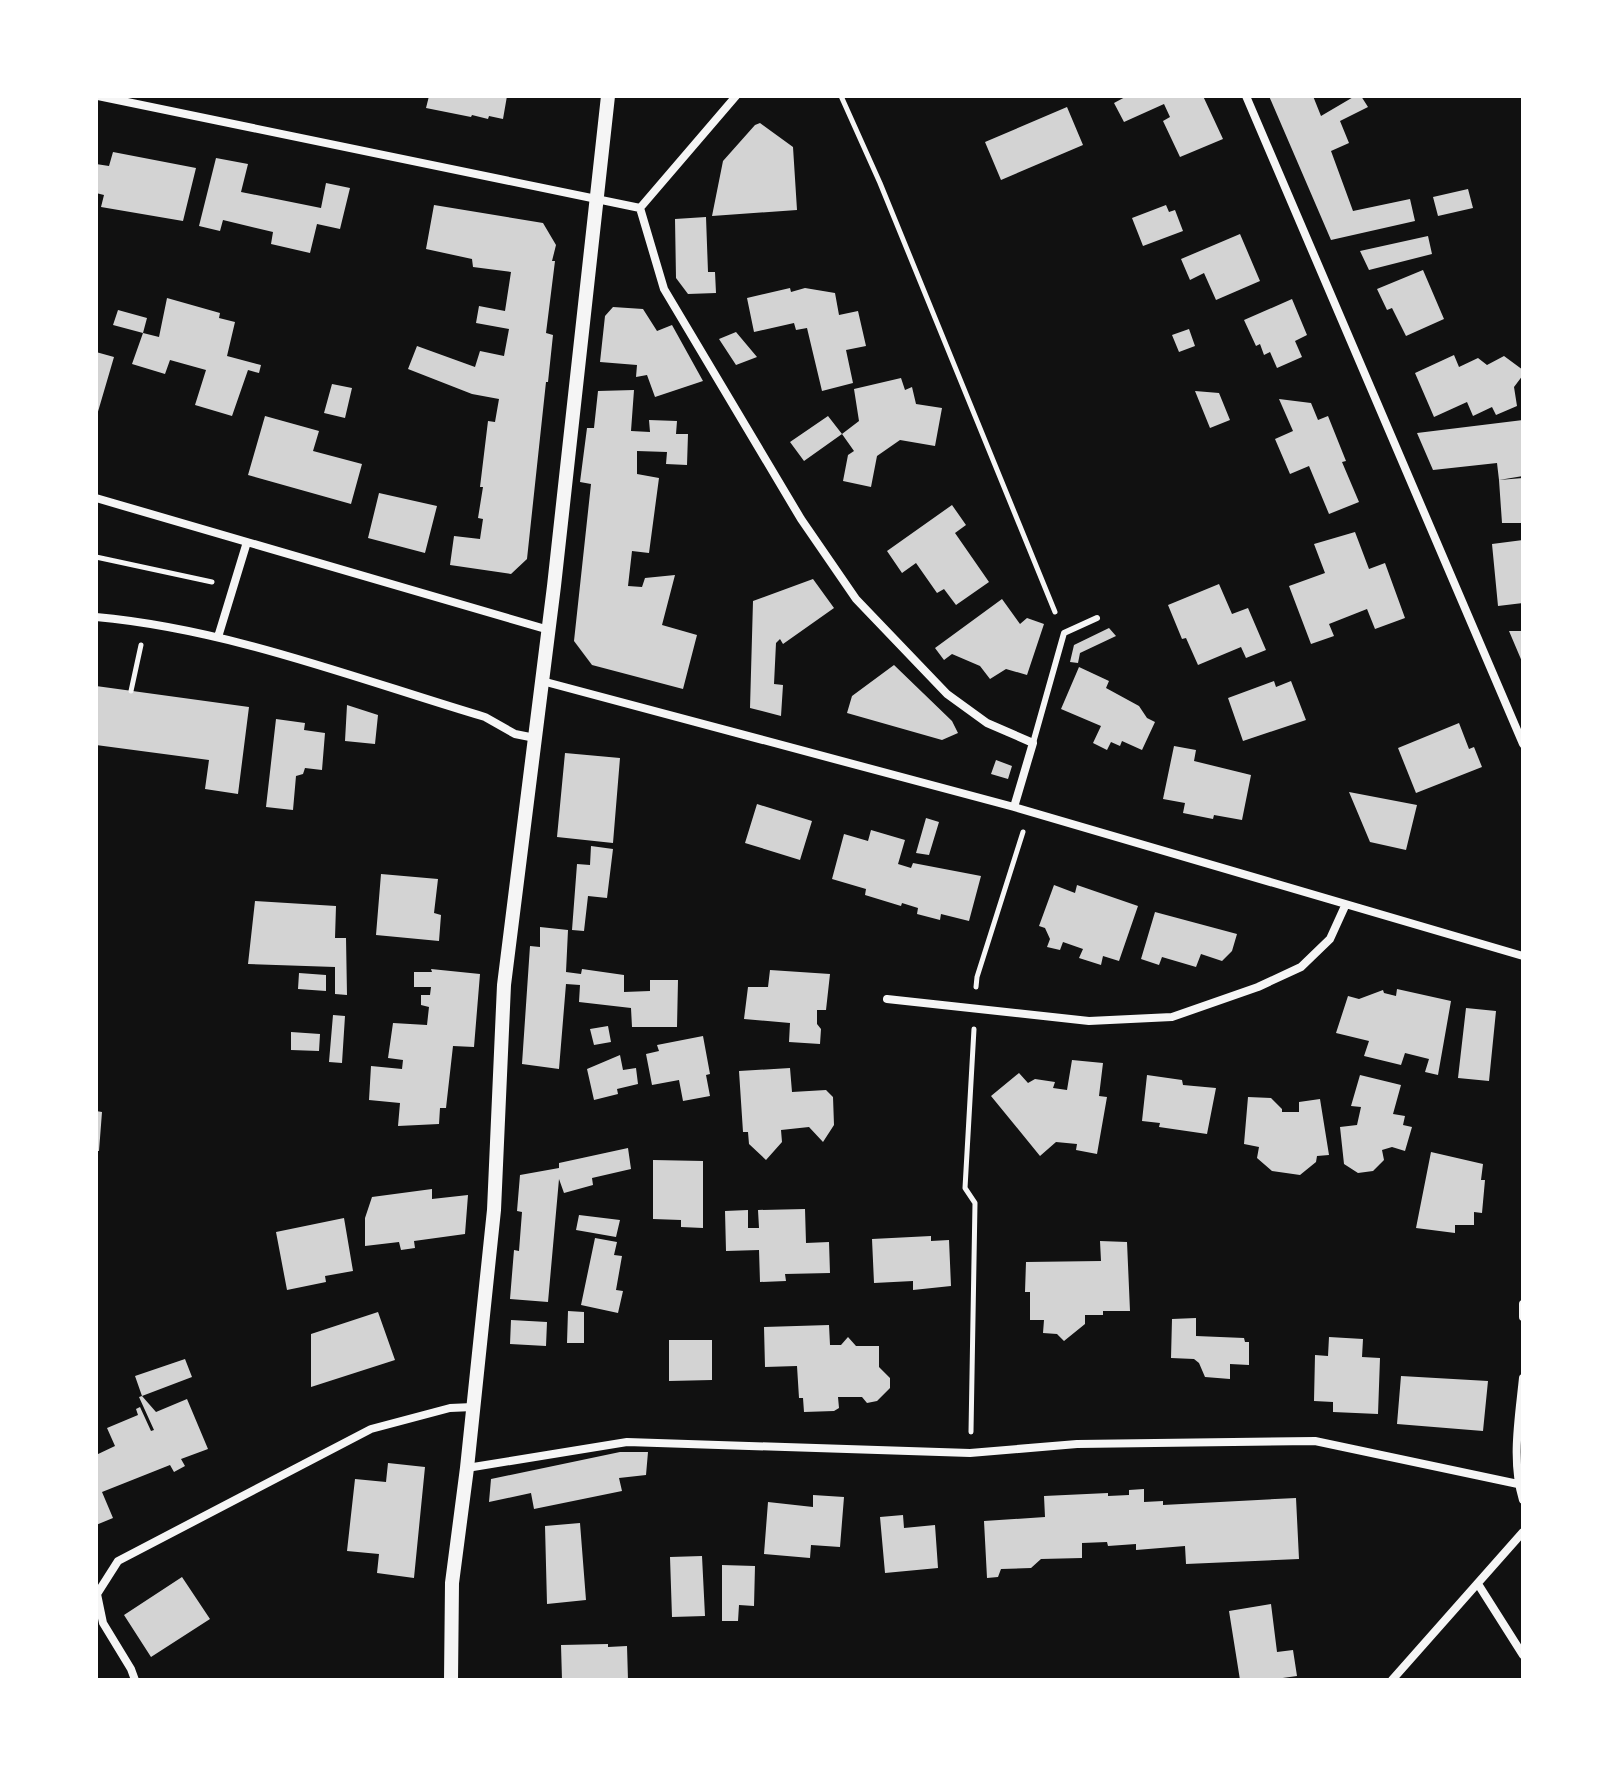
<svg xmlns="http://www.w3.org/2000/svg" width="1619" height="1776" font-family="'Exo 2',sans-serif">
<style>
.building{fill:#d3d3d3}
.lines{fill:none;stroke-linecap:round;stroke-linejoin:round}
.path{stroke:#f5f5f5;stroke-width:5}
.service{stroke:#f5f5f5;stroke-width:6}
.minor{stroke:#f5f5f5;stroke-width:8}
.tertiary{stroke:#f5f5f5;stroke-width:14}
</style>
<rect width="100%" height="100%" fill="#111"/>
<path class="building" d="M429 96H507L503 119 489 116 488 119 472 115 471 117 426 108Z
M1127 96H1203L1223 139 1180 157 1163 121 1170 117 1164 104 1124 122 1114 103Z
M1269 96H1313L1321 116 1355 96H1361L1368 107 1340 121 1349 143 1331 151 1353 211 1410 199 1415 221 1331 240Z
M1067 107 1083 145 1001 180 985 142Z
M760 123 793 147 797 210 712 216 723 161 755 125Z
M113 152 196 168 183 221 101 207 104 195 96 193V164L109 166Z
M216 158 248 164 241 192 321 208 326 183 350 188 340 229 317 224 310 253 271 244 273 232 223 220 220 231 199 226Z
M1468 189 1473 208 1438 216 1433 197Z
M434 205 543 223 556 245 552 261H555L546 333 553 335 548 382H546L527 559 511 574 450 565 454 536 480 539 483 519 478 518 483 487H480L488 421 495 422 499 399 472 394 408 369 417 346 475 367 480 351 504 356 509 329 476 323 479 306 505 311 511 272 473 267 472 259 426 249Z
M1166 205 1169 212 1175 210 1183 231 1143 246 1132 218Z
M706 217 708 272H715L716 293 688 294 676 278 675 219Z
M1240 234 1260 281 1216 300 1204 273 1190 280 1181 259Z
M1428 236 1432 254 1369 270 1360 251Z
M1423 270 1444 319 1406 336 1392 308 1387 310 1377 289Z
M790 288 791 292 805 288 835 293 839 315 858 311 866 346 846 350 853 383 822 391 807 328 796 330 794 323 754 332 747 298Z
M167 298 220 313 219 318 235 322 227 356 261 365 259 373 248 370 232 416 195 405 206 370 170 360 165 374 132 364 143 333 113 325 118 310 147 318 143 333 159 337Z
M1292 299 1307 335 1295 341 1302 357 1277 368 1270 352 1264 355 1260 344 1256 346 1244 320Z
M613 307 643 309 657 331 672 325 703 381 655 397 647 375 636 377 637 365 600 362 605 316Z
M1189 329 1195 346 1179 352 1172 335Z
M736 332 757 357 736 365 719 339Z
M96 352 114 357 97 415H96Z
M1454 355 1459 367 1478 358 1487 365 1504 356 1523 370V375L1514 387 1517 406 1496 415 1492 407 1473 416 1467 402 1434 417 1415 373Z
M901 378 905 390 912 387 916 404 942 408 935 446 900 440 877 456 871 487 843 481 848 455 854 451 842 434 804 461 790 442 828 416 842 434 859 421 854 389Z
M332 384 352 388 345 418 324 413Z
M634 390 631 431 650 432 649 420 677 421 676 434H688L687 465 666 464 667 452 637 451V474L659 478 649 553 632 551 628 586 642 587 645 578 675 575 662 625 697 635 683 689 592 665 574 641 591 484 580 482 587 428H594L598 391Z
M1195 391 1219 393 1230 420 1210 428Z
M1279 399 1311 403 1318 420 1328 416 1346 461 1342 462 1359 502 1329 514 1309 466 1290 474 1275 439 1293 431Z
M265 416 319 431 313 451 362 464 351 504 248 475Z
M1523 420V476L1499 480 1497 463 1433 470 1417 433Z
M1523 478V523H1502L1499 480Z
M379 493 437 506 425 553 368 538Z
M952 505 966 525 955 533 989 582 956 605 944 589 937 593 916 563 902 573 887 551Z
M1355 532 1369 569 1385 563 1405 618 1375 629 1367 609 1329 624 1334 636 1311 644 1289 586 1325 573 1314 544Z
M1523 540V603L1498 606 1492 544Z
M813 579 834 608 783 644 780 639 776 643 774 684 783 685 781 716 750 708 753 601Z
M1219 584 1232 614 1248 608 1266 650 1246 658 1241 647 1198 665 1186 638 1182 639 1168 605Z
M1002 599 1020 624 1027 618 1044 624 1027 675 1006 669 990 679 980 666 952 654 944 660 935 648Z
M1109 628 1116 636 1080 653 1078 663 1070 662 1074 645Z
M1509 631H1523V664Z
M894 665 952 721 958 733 942 740 847 713 852 696Z
M1079 667 1109 681 1106 688 1139 706 1147 718 1155 722 1142 750 1122 741 1120 746 1111 742 1107 750 1093 743 1101 726 1061 709Z
M1274 681 1276 687 1291 681 1306 720 1243 741 1228 698Z
M96 686 249 707 238 794 205 789 209 760 96 745Z
M347 705 378 715 375 744 345 741Z
M276 719 305 723 304 730 325 733 322 770 305 768 303 774 296 776 293 810 266 807Z
M1459 723 1469 749 1474 747 1482 767 1416 793 1398 748Z
M1174 746 1196 750 1194 761 1251 775 1242 820 1214 815 1213 819 1183 813 1185 803 1163 799Z
M565 753 620 758 613 843 557 837Z
M996 760 1012 766 1008 779 991 774Z
M1349 792 1417 805 1406 850 1370 842Z
M757 804 812 821 800 860 745 843Z
M926 818 939 822 929 855 916 853Z
M871 830 905 840 898 864 911 868 913 863 981 876 969 921 941 914 940 920 917 914 918 908 902 903 901 906 865 895 866 889 832 879 844 834 868 841Z
M591 846 613 849 607 898 588 896 584 931 572 930 577 864 590 865Z
M381 874 438 879 434 913 441 915 439 941 376 935Z
M1054 885 1075 893 1077 885 1138 906 1119 961 1103 956 1101 965 1079 958 1083 949 1063 942 1060 950 1047 947 1050 939 1045 928 1039 926Z
M255 901 336 906 335 938H346L347 995 335 994V967L248 964Z
M1155 912 1237 934 1232 951 1222 961 1201 954 1196 967 1162 957 1159 965 1141 959Z
M540 927 568 930 566 972 581 974 582 969 624 975V992L650 991V980H678L677 1027H632L631 1008 579 1002 580 985 566 984 559 1069 522 1064 530 946 540 947Z
M431 969 480 974 474 1047 453 1046 446 1108H440L439 1124 398 1126 400 1103 369 1100 371 1066 402 1069 403 1060 388 1058 393 1023 427 1025 429 1007 421 1005V995H430L431 987H414V972H432Z
M770 970 830 974 826 1010H817V1024L821 1029 820 1044 789 1042 790 1023 744 1019 748 987H768Z
M299 973 326 975V991L298 989Z
M1397 989 1451 1001 1438 1075 1425 1072 1429 1059 1405 1053 1401 1065 1364 1056 1369 1041 1336 1033 1348 996 1359 999 1383 990 1384 993 1396 996Z
M1466 1008 1496 1011 1489 1081 1458 1078Z
M333 1015 345 1016 342 1063 329 1062Z
M608 1026 611 1042 594 1045 590 1029Z
M291 1032 320 1034 319 1051 291 1050Z
M703 1036 710 1074 706 1075 710 1096 683 1101 679 1080 652 1085 646 1054 659 1051 657 1045Z
M620 1055 623 1070 636 1068 638 1084 617 1089 618 1094 594 1100 587 1069Z
M1072 1060 1103 1063 1099 1096 1107 1097 1097 1154 1076 1150 1077 1144 1056 1142 1040 1156 991 1096 1019 1073 1028 1083 1035 1079 1055 1082 1053 1088 1067 1090Z
M790 1068 792 1092 826 1090 833 1097 834 1125 823 1142 809 1127 781 1130 782 1142 766 1160 749 1144 748 1132H743L739 1071Z
M1147 1075 1182 1080 1183 1085 1216 1088 1207 1134 1159 1127 1160 1123 1142 1121Z
M1360 1075 1401 1085 1393 1114 1405 1116 1403 1125 1412 1127 1405 1151 1392 1147 1382 1150 1384 1160 1373 1171 1358 1173 1344 1164 1340 1127 1357 1125 1361 1107 1351 1106Z
M1248 1097 1271 1098 1282 1109V1112H1299V1102L1320 1099 1329 1155 1317 1156 1316 1162 1300 1175 1272 1171 1257 1158 1259 1147 1244 1144Z
M96 1111 102 1112 99 1151H96Z
M628 1148 631 1169 592 1178 593 1185 564 1193 559 1179 548 1302 510 1299 514 1250 519 1251 522 1212 517 1211 520 1175 559 1168V1163Z
M1431 1152 1483 1164 1481 1180H1485L1482 1213 1474 1212V1225H1455V1233L1416 1228Z
M653 1160 703 1161V1228L681 1227V1220L653 1219Z
M432 1189V1199L468 1195 465 1234 414 1241 415 1248 401 1250 399 1242 365 1246V1218L372 1197Z
M805 1209 806 1243 829 1242 830 1273 785 1274 786 1281 760 1282 759 1250 726 1251 725 1211 748 1210V1228H759L758 1210Z
M579 1215 620 1220 616 1237 576 1230Z
M344 1218 353 1271 325 1276 326 1282 287 1290 276 1232Z
M931 1236V1241L949 1240 951 1286 913 1290V1281L874 1283 872 1239Z
M595 1238 617 1242 614 1255 622 1256 616 1290 623 1291 618 1313 581 1305Z
M1100 1241 1127 1242 1130 1311H1103V1315H1085V1324L1064 1341 1057 1334 1043 1333 1044 1320H1030V1292H1025L1026 1262 1101 1261Z
M568 1311 584 1312V1343H567Z
M378 1312 395 1360 311 1387V1334Z
M1196 1318V1336L1244 1338 1245 1342H1249V1365L1230 1364V1379L1205 1377 1199 1363 1194 1359 1171 1358 1172 1319Z
M511 1320 547 1322 546 1346 510 1344Z
M829 1325 830 1345H841L848 1337 856 1346H879V1367L890 1378V1388L877 1401 867 1403 862 1397H838L839 1408 834 1411 804 1412 803 1398H799L797 1366 765 1367 764 1327Z
M1329 1337 1363 1339 1362 1357 1380 1358 1378 1414 1333 1412V1402L1314 1401 1315 1355 1328 1356Z
M669 1340H712V1380L669 1381Z
M185 1359 192 1377 142 1396 135 1376Z
M1401 1376 1488 1381 1483 1431 1397 1424Z
M142 1396 156 1412 187 1399 208 1449 181 1459 185 1466 174 1472 170 1465 102 1492 113 1518 96 1525V1455L115 1446 107 1428 138 1415 136 1409 140 1407 151 1431 154 1430 139 1397Z
M620 1452H648L646 1475 619 1478 622 1491 534 1509 531 1493 489 1502 491 1479Z
M388 1463 425 1467 414 1578 377 1573 379 1554 347 1551 355 1479 386 1482Z
M1144 1489V1502L1163 1501V1505L1296 1498 1299 1559 1186 1564 1185 1546 1136 1550V1544L1108 1546 1107 1542 1082 1543V1558L1041 1559 1031 1568 1001 1569 998 1577 987 1578 984 1521 1045 1517 1044 1496 1108 1493V1496L1129 1495V1490Z
M813 1495 844 1497 840 1547 811 1545 810 1558 764 1554 768 1502 813 1507Z
M903 1515 904 1528 935 1525 938 1568 885 1573 880 1517Z
M580 1523 586 1600 547 1604 545 1526Z
M702 1556 705 1616 672 1617 670 1557Z
M722 1565 755 1566 754 1606 739 1605 738 1621H722Z
M182 1577 210 1619 151 1657 124 1615Z
M1271 1604 1277 1652 1293 1650 1297 1676 1269 1680H1240L1229 1611Z
M608 1644V1647L627 1646 628 1680H562L561 1645Z"/>
<g class="lines">
<path class="path" d="M841 96 880 183 1055 612
M96 557 212 582
M131 691 141 645
M976 987 977 977 1023 832
M971 1432 975 1203 965 1188 974 1029"/>
<path class="service" d="M1033 743 1064 633 1097 618"/>
<path class="minor" d="M98 96 640 208 736 96
M1246 96 1523 744
M640 208 664 289 801 519 856 599 947 694 987 723 1033 743 1014 807
M96 498 549 630
M96 617C229 629 357 679 485 717L515 734 535 738
M218 637 247 542
M542 681 1014 807 1523 956
M887 999 1089 1021 1172 1017 1258 987 1301 967 1330 939 1345 906
M1523 1304V1317
M1523 1378C1519 1418 1511 1461 1523 1500
M467 1468 627 1442 970 1453 1077 1444 1315 1441 1518 1484
M1478 1584 1523 1655
M135 1680 131 1669 103 1623 97 1594 118 1561 371 1429 450 1408 473 1407
M1392 1680 1523 1532"/>
<path class="tertiary" d="M451 1680 452 1583 467 1468 494 1210 504 985 554 586 608 96"/>
</g>
<rect width="1619" height="1776" fill="none" stroke="#ffffff" stroke-width="196"/>
</svg>
